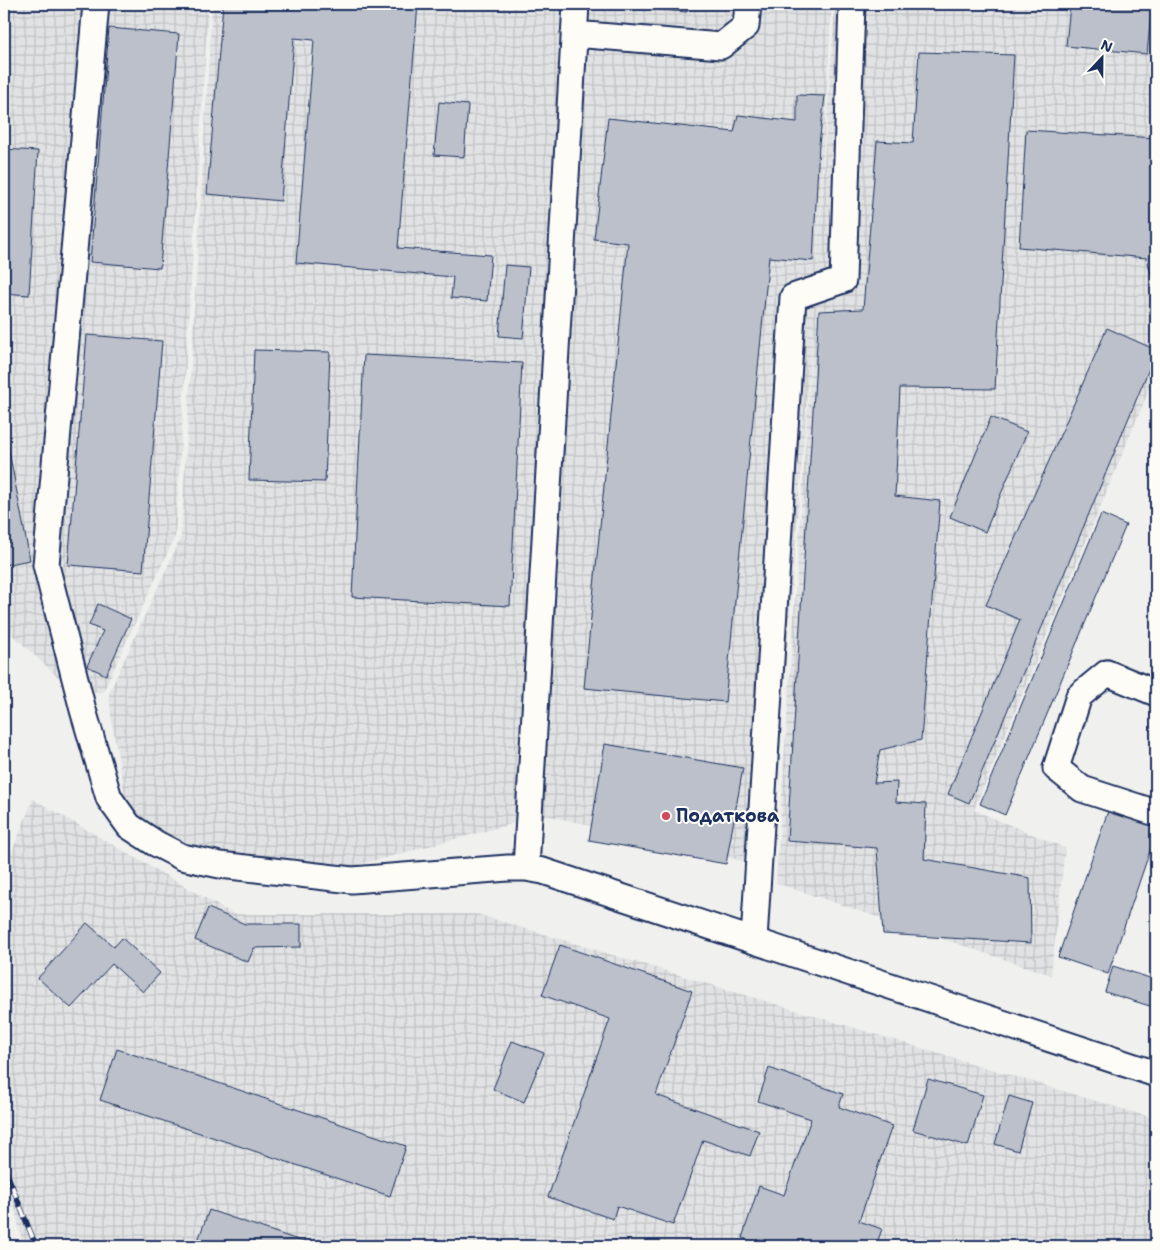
<svg xmlns="http://www.w3.org/2000/svg" width="1160" height="1250" font-family="'Shantell Sans',sans-serif">
<style>
.industrial{fill:url(#industrial-grid)}
.building{fill:#bbc0ca;stroke:#1b2f5e}
.lines{fill:none;stroke-linecap:round;stroke-linejoin:round}
.minor-casing{stroke:#1b2f5e;stroke-width:29}
.minor{stroke:#fdfcf7;stroke-width:25}
.rail-casing{stroke:#1b2f5e;stroke-width:5.5}
.rail{stroke:#fdfcf7;stroke-width:4;stroke-dasharray:11;stroke-linecap:butt}
.poi-dot{fill:#d1495b;stroke:#fdfcf7;stroke-width:2}
.labels{text-anchor:middle;stroke-width:4;stroke-linejoin:round;paint-order:stroke}
.poi-label{font-size:18px;font-weight:bold;fill:#1b2f5e;stroke:#fdfcf7;text-anchor:start}
</style>
<defs>
<pattern id="industrial-grid" width="8" height="8" patternUnits="userSpaceOnUse" patternTransform="scale(1.25)"><rect width="8" height="8" fill="#e0e2e3"/><path d="M0 4h8M4 0v8" fill="none" stroke="#c0c2c5"/></pattern>
</defs>
<rect width="100%" height="100%" fill="#f0f0ee"/>
<filter id="ink" filterUnits="userSpaceOnUse"><feTurbulence type="fractalNoise" baseFrequency=".02" numOctaves="2"/><feDisplacementMap in="SourceGraphic" scale="10" xChannelSelector="R" yChannelSelector="G"/><feConvolveMatrix kernelMatrix="1 2 1 2 8 2 1 2 1" color-interpolation-filters="sRGB"/></filter>
<g filter="url(#ink)">
<path class="industrial" d="M4 4H202L208 11 175 537 103 692H74L4 627Z
M212 4H832L817 262 835 4H1156V373L974 810 1065 848 1051 975 776 883 814 315 769 867 545 815 351 867 218 861 129 819 111 716 109 693 181 537Z
M33 799 233 914H477L1156 1119V1246H23L4 1159V872Z"/>
<path class="building" d="M223 4H418L398 248 491 255 487 301 451 298 453 277 296 263 314 40 294 38 281 201 207 194Z
M617 4H688L687 12 617 7Z
M1070 4H1152L1147 54 1066 46Z
M109 28 179 34 160 268 90 262Z
M919 52 1014 55 995 389 900 388 895 496 940 501 921 740 880 750 874 783 897 782 896 802 926 804 924 859 1030 878 1031 943 883 934 877 848 787 841 819 311 863 309 877 141 913 143Z
M797 95 825 96 819 144 813 261 769 257 725 702 584 688 628 243 594 239 608 118 734 132 738 115 797 122Z
M439 102 468 105 464 157 434 155Z
M1026 130 1156 138V290H1155L1147 258 1019 247Z
M4 149 38 151 29 295 4 293Z
M505 265 529 267 523 338 499 336Z
M1107 328 1156 350V352L969 803 948 794 1020 620 986 605Z
M87 335 162 341 143 571 68 565Z
M254 350 330 352 325 482 249 480Z
M364 355 522 363 510 606 352 597Z
M991 417 1027 432 985 532 950 517Z
M4 425 30 560 4 565Z
M1101 514 1126 525 1005 815 980 804Z
M98 604 131 619 106 675 87 666 103 631 89 625Z
M605 744 743 768 726 864 589 840Z
M1109 808 1156 825V833L1108 974 1058 957Z
M208 908 245 924H301V947L254 948 248 962 195 940Z
M87 923 114 947 122 938 160 973 143 992 112 964 71 1008 38 978Z
M560 945 692 991 656 1095 759 1131 750 1156 703 1140 673 1225 617 1206 613 1219 548 1197 610 1019 542 995Z
M1113 966 1156 980V1008L1105 992Z
M512 1041 544 1053 524 1102 493 1089Z
M117 1049 406 1146 390 1196 100 1100Z
M769 1068 843 1094 839 1107 892 1126 859 1221 882 1229 876 1246H767L742 1238 759 1186 784 1195 811 1119 758 1101Z
M928 1079 983 1095 968 1146 913 1130Z
M1009 1096 1032 1103 1018 1151 995 1144Z
M209 1210 316 1246H196Z"/>
<g class="lines">
<g class="minor-casing">
<path id="minor" d="M96 4 46 565 83 710 109 798 129 826 155 843 182 857 220 865 352 880 508 868H526L543 871 1156 1074
M574 34 721 46 746 26 748 4
M1156 693 1107 673 1079 696 1056 768 1082 789 1156 813
M526 868 576 4
M754 940 793 297 843 280 852 4"/>
</g>
<use href="#minor" class="minor"/>
<g class="rail-casing">
<path id="rail" d="M4 1166 36 1246"/>
</g>
<use href="#rail" class="rail"/>
</g>
</g>
<circle class="poi-dot" cx="666" cy="816" r="5"/>
<g class="labels">
<g class="poi-label">
<text x="676" y="822">Податкова</text>
</g>
</g>
<rect width="1160" height="1250" fill="none" stroke="#fdfcf7" stroke-width="20"/>
<rect x="10" y="10" width="1140" height="1230" fill="none" stroke="#1b2f5e" stroke-width="2" filter="url(#ink)"/>
<g transform="translate(1102 58) rotate(22)" stroke="#fdfcf7" stroke-width="4" paint-order="stroke">
<path d="M0-4L9 19L0 12L-9 19Z" fill="#1b2f5e"/>
<text y="-8" font-size="14" font-weight="bold" text-anchor="middle" fill="#1b2f5e">N</text>
</g>
</svg>
